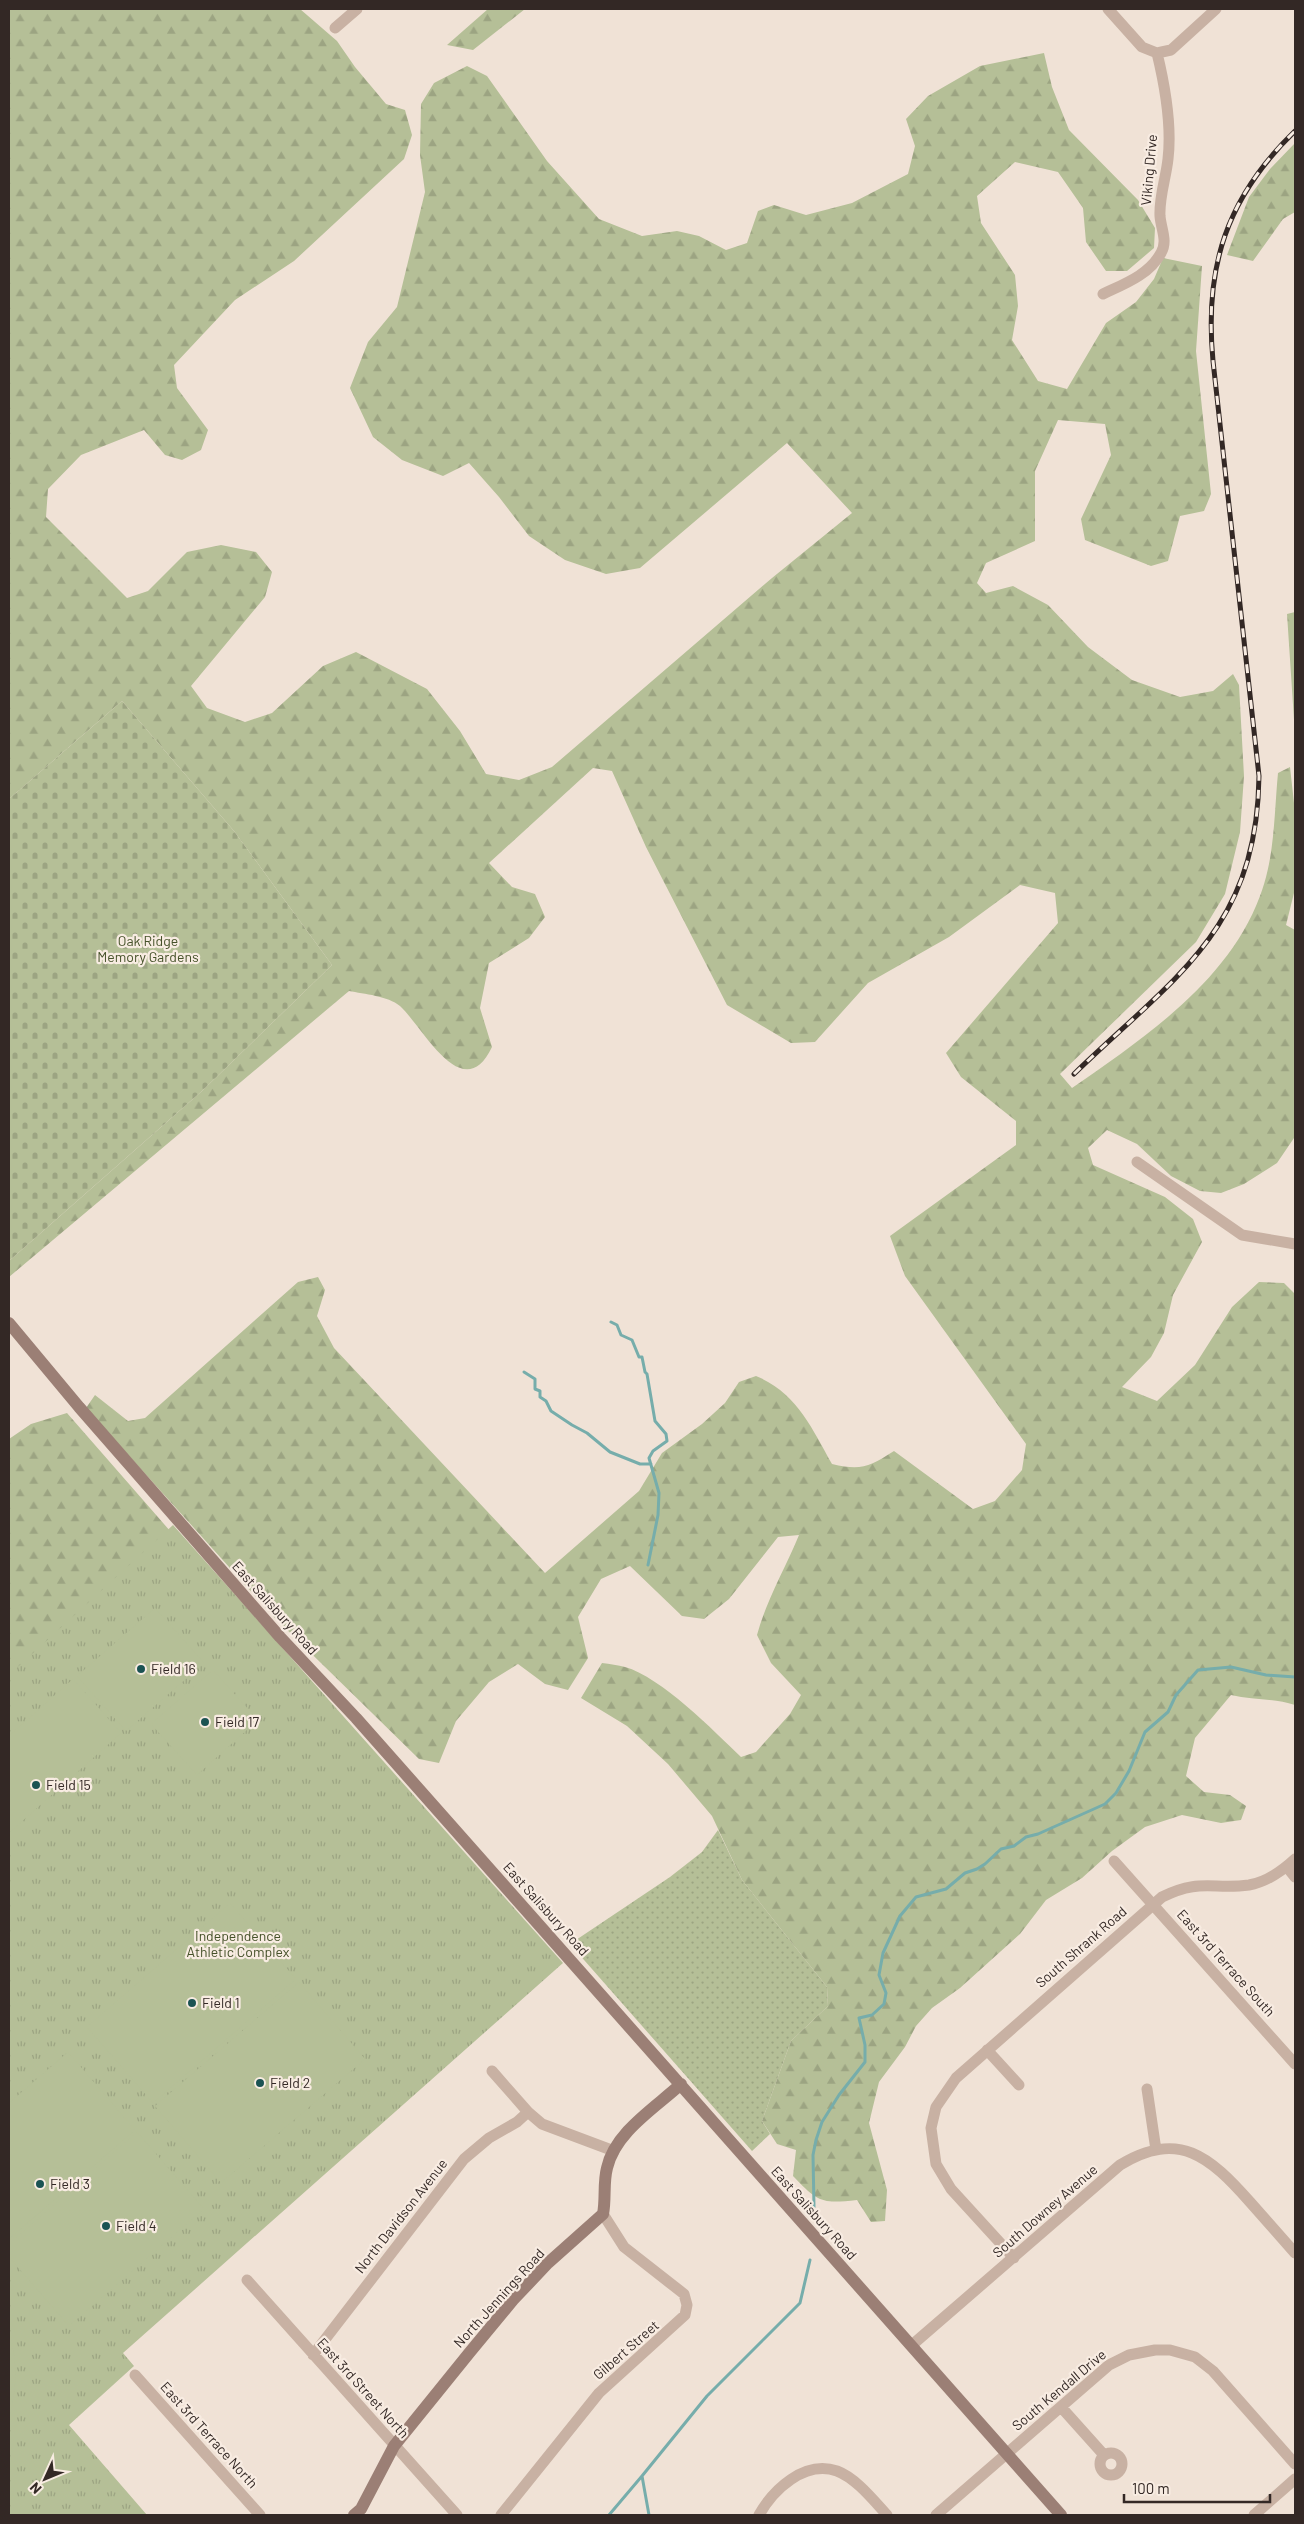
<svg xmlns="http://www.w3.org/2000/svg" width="1304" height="2524" font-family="Barlow,sans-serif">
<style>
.grass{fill:url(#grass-dots)}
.forest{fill:url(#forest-firs)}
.cemetery{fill:url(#cemetery-stones)}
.park{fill:url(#park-tufts)}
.garden{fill:#b5bf97}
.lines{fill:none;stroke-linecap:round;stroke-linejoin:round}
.stream{stroke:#76adab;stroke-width:3}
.street{stroke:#c8b1a3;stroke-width:11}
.secondary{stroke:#9b7f75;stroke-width:12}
.rail-casing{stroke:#332825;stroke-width:5}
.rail{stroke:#f8ece2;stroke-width:3;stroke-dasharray:9;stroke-linecap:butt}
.poi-dot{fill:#1b5353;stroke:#f8ece2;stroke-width:2}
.labels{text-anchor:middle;stroke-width:4.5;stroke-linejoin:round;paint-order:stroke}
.street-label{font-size:14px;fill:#332825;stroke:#f8ece2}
.park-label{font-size:14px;fill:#455129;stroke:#f8ece2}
.poi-label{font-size:14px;fill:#332825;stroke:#f8ece2;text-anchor:start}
</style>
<defs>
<pattern id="grass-dots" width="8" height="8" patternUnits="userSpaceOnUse" patternTransform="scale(1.25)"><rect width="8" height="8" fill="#b5bf97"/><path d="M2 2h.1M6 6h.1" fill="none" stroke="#9ca482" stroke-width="1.8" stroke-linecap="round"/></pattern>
<pattern id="forest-firs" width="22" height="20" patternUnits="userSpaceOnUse" patternTransform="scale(1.25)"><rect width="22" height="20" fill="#b5bf97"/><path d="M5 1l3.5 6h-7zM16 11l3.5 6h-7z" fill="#9ca482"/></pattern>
<pattern id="cemetery-stones" width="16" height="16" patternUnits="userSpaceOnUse" patternTransform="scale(1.25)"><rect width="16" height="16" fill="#b5bf97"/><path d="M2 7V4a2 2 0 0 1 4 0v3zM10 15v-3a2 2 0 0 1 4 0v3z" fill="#9ca482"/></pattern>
<pattern id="park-tufts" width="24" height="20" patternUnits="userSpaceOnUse" patternTransform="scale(1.25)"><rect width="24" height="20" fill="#b5bf97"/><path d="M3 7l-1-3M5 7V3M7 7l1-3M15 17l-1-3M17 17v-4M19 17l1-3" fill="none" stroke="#9ca482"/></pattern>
</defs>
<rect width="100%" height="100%" fill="#f0e2d6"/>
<path class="grass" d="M718 1830 742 1880 827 1987 828 2006 791 2041 762 2121 770 2134 752 2151 570 1944 670 1877 702 1852Z"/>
<path class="forest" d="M9 9H300L337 41 355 67 386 104 405 110 412 135 404 159 294 261 235 300 174 365 177 388 208 430 201 450 182 460 165 455 144 430 81 455 48 489 46 517 127 598 148 591 187 552 221 545 256 552 272 572 265 597 191 686 207 708 245 722 272 713 323 666 356 652 427 689 460 731 486 774 519 780 552 767 772 578 852 513 787 443 640 568 606 574 565 560 529 536 499 497 469 463 443 476 402 460 373 437 350 388 368 342 397 307 425 192 420 155 421 104 434 83 467 66 487 76 547 161 599 219 642 236 677 231 699 236 726 250 747 243 758 211 774 205 806 215 852 203 908 174 915 146 906 119 928 96 980 66 1044 53 1052 87 1069 130 1138 200 1155 228 1154 248 1127 271H1106L1086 242 1083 208 1058 172 1015 162 977 196 981 223 1015 275 1018 306 1012 340 1038 381 1067 389 1106 323 1136 302 1154 279 1163 258 1202 266 1196 351 1211 494 1204 511 1180 516 1168 561 1151 566 1085 540 1081 519 1111 455 1105 424 1058 420 1035 471V541L986 563 977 583 986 593 1013 586 1048 605 1088 647 1132 680 1180 697 1213 691 1233 674 1239 685 1244 776 1240 832 1225 894 1196 942 1060 1074 1072 1088C1144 1038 1228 982 1260 896 1275 857 1274 814 1278 773L1290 767 1295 812V889L1286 925 1295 930 1294 1138 1277 1163 1244 1184 1221 1193 1200 1191 1171 1176 1137 1144 1107 1130 1088 1148 1093 1165 1165 1197 1193 1219 1202 1242 1173 1295 1164 1333 1151 1357 1122 1387 1157 1401 1195 1365 1232 1307 1259 1282 1284 1283 1295 1294V1705C1274 1698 1252 1700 1231 1695L1195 1738 1186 1776 1204 1792 1230 1795 1246 1806 1241 1820 1221 1823 1182 1815 1145 1827 1112 1851 1082 1878 1046 1900 1020 1934 960 1988 932 2008 916 2026 905 2047 879 2082 869 2123 887 2190 885 2221 871 2222 857 2200C821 2204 818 2202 793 2176L796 2150 777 2144 762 2121 791 2041 828 2006 827 1987 742 1880 712 1816 668 1764 627 1726 581 1698 602 1663C610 1664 618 1665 625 1667 661 1677 714 1731 741 1757L756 1752 790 1714 801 1695 771 1663 757 1635C766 1601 785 1569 799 1535L778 1537 729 1599 704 1619 682 1616 630 1566 601 1579 578 1617 588 1658 568 1690 545 1684 518 1664 489 1682 456 1721 439 1763 419 1759 275 1618 86 1408 95 1395 128 1421 145 1418 298 1282 318 1277 325 1290 317 1316 334 1348 545 1573 639 1491 662 1453 702 1424 725 1403 739 1382 756 1376C796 1392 812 1428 832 1464 861 1471 869 1467 894 1451L973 1509 995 1501 1022 1470 1026 1444 905 1276 890 1236 1016 1145V1121L961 1077 946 1053 1058 923 1055 893 1020 885 949 937 868 983 815 1042 791 1043 727 1005 646 847 612 771 593 768 489 863 512 887 535 894 545 917 529 938 489 963 480 1008 492 1047C463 1108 423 1027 400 1006 388 996 364 994 349 991L9 1277V1261L202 1091 332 965 234 831 122 701 9 799Z
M488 9H525L473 50 447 45Z
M1295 143V212L1283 219 1253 261 1227 255 1249 197 1270 169Z
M1295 612V735L1287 614Z
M67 1413 254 1627 9 1704V1439L31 1424Z"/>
<path class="cemetery" d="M122 701 234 831 332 965 202 1091 9 1261V799Z"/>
<path class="park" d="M173 1525 563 1963 123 2353 134 2366 69 2425 147 2515H9V1675Z"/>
<path class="garden" d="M155 1608 204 1663 126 1731 77 1676Z
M213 1670 258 1720 197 1775 151 1724Z
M73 1679 121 1733 9 1833V1736Z
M230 1903 296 1979 153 2103 87 2027Z
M299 1982 365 2059 221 2183 155 2106Z
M68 2052 135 2130 9 2239V2103Z
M137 2132 204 2209 69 2326 9 2257V2244Z
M9 2338C19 2359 16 2395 9 2417Z"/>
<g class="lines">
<path class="stream" d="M611 1322 617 1325 621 1335 632 1340 639 1357H642L645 1372 647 1374 655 1421 666 1434 667 1441 653 1451 649 1458 659 1493 658 1515 648 1565
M524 1372 535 1379V1389L540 1391V1397L546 1401 551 1411 572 1425 587 1433 610 1452 640 1464H651
M814 2207 813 2155 816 2140 822 2122 839 2095 865 2062V2045L859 2018 872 2015 884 2004 886 1993 879 1975 883 1953 900 1916 916 1897 946 1889 965 1873 977 1869 985 1864 1001 1849 1014 1846 1026 1837 1038 1834 1105 1804 1116 1793 1129 1771 1145 1732 1168 1712 1176 1695 1198 1670 1231 1667 1266 1675 1295 1677
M609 2515 642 2476
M649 2515 642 2476 707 2396 800 2303 810 2260"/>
<path class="street" d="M335 28 357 9
M1157 53 1171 50 1216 9
M1103 294C1124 284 1149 275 1161 253 1168 241 1161 229 1160 216 1159 197 1166 178 1168 159 1172 125 1165 86 1157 53L1142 47 1108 9
M1137 1162 1242 1235 1295 1244
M1114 1861 1295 2064
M1287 1867 1295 1877
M987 2050 1019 2085
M492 2071 528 2112 542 2124 614 2151
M1147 2089 1156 2150
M1014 2258 951 2189 936 2164 931 2128 936 2107 956 2078 1162 1897C1200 1878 1213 1890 1249 1885 1267 1882 1282 1871 1295 1859
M247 2280 457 2515
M912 2345 1120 2165C1179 2129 1210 2157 1250 2202 1265 2219 1280 2236 1295 2253
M313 2355 464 2159 489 2138 517 2122 528 2112
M135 2375 260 2515
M1061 2407 1104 2455
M1100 2464a11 11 0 1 1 22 0a11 11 0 1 1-22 0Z
M501 2515 599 2393 685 2315 687 2305 684 2294 624 2247 603 2214
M759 2515C773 2490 804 2460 837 2471 856 2478 874 2501 887 2515
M936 2515 1109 2365 1129 2355 1155 2350H1170L1195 2357 1213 2371 1295 2464
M1254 2515 1295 2479"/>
<path class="secondary" d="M9 1323 79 1407 280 1637 356 1718 1061 2515
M354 2515 361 2509 394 2446 470 2352 513 2300 548 2263 603 2214C606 2199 603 2183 607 2168 615 2132 655 2108 681 2084"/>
<g class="rail-casing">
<path id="rail" d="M1074 1074C1174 977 1257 930 1259 776L1213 361C1204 266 1227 197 1295 131"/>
</g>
<use href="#rail" class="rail"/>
</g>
<g class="poi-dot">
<circle cx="141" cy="1669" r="5"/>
<circle cx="205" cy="1722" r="5"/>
<circle cx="36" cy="1785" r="5"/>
<circle cx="192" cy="2003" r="5"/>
<circle cx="260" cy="2083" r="5"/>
<circle cx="40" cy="2184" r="5"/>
<circle cx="106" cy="2226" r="5"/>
</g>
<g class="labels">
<g class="street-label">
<text transform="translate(1149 170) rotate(-85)" y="5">Viking Drive</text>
<text transform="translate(275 1608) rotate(48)" y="5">East Salisbury Road</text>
<text transform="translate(546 1909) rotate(48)" y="5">East Salisbury Road</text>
<text transform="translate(1081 1947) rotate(-41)" y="5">South Shrank Road</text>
<text transform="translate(1226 1963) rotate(48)" y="5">East 3rd Terrace South</text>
<text transform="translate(1045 2211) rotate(-41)" y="5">South Downey Avenue</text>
<text transform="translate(814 2213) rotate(48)" y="5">East Salisbury Road</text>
<text transform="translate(401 2216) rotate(-52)" y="5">North Davidson Avenue</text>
<text transform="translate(499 2298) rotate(-48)" y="5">North Jennings Road</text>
<text transform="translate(626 2350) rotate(-41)" y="5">Gilbert Street</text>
<text transform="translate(363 2388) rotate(48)" y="5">East 3rd Street North</text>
<text transform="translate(1059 2390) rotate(-40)" y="5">South Kendall Drive</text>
<text transform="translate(209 2435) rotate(48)" y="5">East 3rd Terrace North</text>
</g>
<g class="park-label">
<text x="148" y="946">Oak Ridge<tspan x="148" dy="16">Memory Gardens</tspan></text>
<text x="238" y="1941">Independence<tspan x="238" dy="16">Athletic Complex</tspan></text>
</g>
<g class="poi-label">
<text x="151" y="1674">Field 16</text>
<text x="215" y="1727">Field 17</text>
<text x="46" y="1790">Field 15</text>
<text x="202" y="2008">Field 1</text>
<text x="270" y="2088">Field 2</text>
<text x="50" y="2189">Field 3</text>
<text x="116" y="2231">Field 4</text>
</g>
</g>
<rect width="1304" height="2524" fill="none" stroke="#332825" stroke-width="20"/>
<g transform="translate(45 2479) rotate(226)" stroke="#f8ece2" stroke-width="4" paint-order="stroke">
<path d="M0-4L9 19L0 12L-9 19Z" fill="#332825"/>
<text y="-8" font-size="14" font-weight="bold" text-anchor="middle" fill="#332825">N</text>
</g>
<path d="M1124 2494v8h146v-8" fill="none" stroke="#332825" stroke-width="2.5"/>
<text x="1132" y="2494" font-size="15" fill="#332825" stroke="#f8ece2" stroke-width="4" paint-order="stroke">100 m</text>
</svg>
